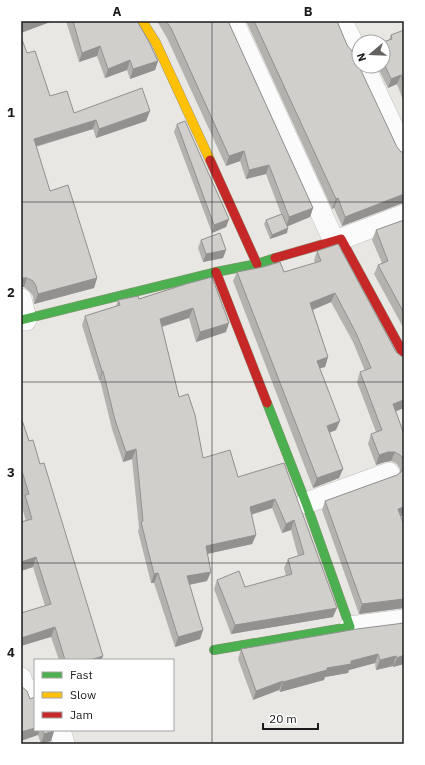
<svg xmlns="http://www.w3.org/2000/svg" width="425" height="765" font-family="'IBM Plex Sans',sans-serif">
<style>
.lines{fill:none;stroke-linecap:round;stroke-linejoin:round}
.street-casing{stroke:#c2c1bf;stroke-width:22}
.fast-casing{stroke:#90927c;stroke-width:10}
.slow-casing{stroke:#90927c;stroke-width:10}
.jam-casing{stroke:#90927c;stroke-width:10}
.street{stroke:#fcfbfb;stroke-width:21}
.fast{stroke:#4caf50;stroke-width:9}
.slow{stroke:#ffc107;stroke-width:9}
.jam{stroke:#c62828;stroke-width:9}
.wall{fill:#b4b2af}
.shaded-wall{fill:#92918f}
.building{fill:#d1cfcc;stroke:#92918f}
.grid{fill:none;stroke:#1b1b1b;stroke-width:1;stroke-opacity:0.55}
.neatline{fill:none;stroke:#1b1b1b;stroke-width:1.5}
.grid-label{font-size:13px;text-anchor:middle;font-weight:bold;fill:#1b1b1b}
</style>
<rect width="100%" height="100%" fill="#e9e7e3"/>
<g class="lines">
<g class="street-casing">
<path id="street" d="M233 21 334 241
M342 21 359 56
M364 66 404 151
M341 239 404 215
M21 299 26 320
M306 503 389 473
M350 627 404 620
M21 678 23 686 35 693
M60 730 64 744"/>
</g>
<g class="fast-casing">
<path id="fast" d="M21 320 216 272 257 264 275 258
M214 650 350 627 306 503 267 403"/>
</g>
<g class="slow-casing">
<path id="slow" d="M142 21 156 43 210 160"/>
</g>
<g class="jam-casing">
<path id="jam" d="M210 160 257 264
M275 258 341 239 404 355
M216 272 267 403"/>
</g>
<use href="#street" class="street"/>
<use href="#fast" class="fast"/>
<use href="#slow" class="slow"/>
<use href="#jam" class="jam"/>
</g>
<path class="wall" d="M66 21H137L158 61 155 70 130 79 127 70 105 78 97 56 79 62Z
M157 21H228L313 208 310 217 287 226V233L270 239 264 224 266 220 281 214 266 174 246 179 240 161 226 166 167 38Z
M246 21H337L347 45 357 62 400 204 342 226 334 208 332 209Z
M404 30V99L403 100 397 84 388 88 377 66H383V42L389 40 391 35Z
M27 53 50 96 74 113 150 111 146 121 96 138 93 129 36 147 50 191 97 278 94 288 34 304 33 296 29 291 24 287Z
M177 124 229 219 226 227 212 233 174 132Z
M404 220V329L374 274 378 265 382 263 372 240 376 230Z
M201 240 226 250 223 258 203 262 198 248Z
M317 251 396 352 401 356 404 357V408L395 411 404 434V515L401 516 403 608 359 614 322 510 325 501 397 475 400 472V469L397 464 391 461 385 462 376 465 368 444 371 434 376 432 357 382 360 372 365 371 353 342 331 302 313 310 328 357 325 367 320 368 336 430 329 433 343 469 339 478 313 488 233 281 237 272H284L315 263 314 260Z
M186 284 226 332 196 342 189 318 162 327 179 397 203 458 238 477 284 463 333 617 231 634 214 589 217 580 245 587 286 576 284 568 288 559 298 556 291 530 282 533 272 508 251 515 256 535 252 544 207 554V581L189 585 203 630 200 639 175 647 154 583H151L138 531 139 528 132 459 123 462 112 429 100 380H99L82 325 85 316 116 306 118 300 139 299Z
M21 417 103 656 101 660H59L51 637 45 606 33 567 21 571V522L26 521 21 504 23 498 21 490Z
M404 623V664L393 667V666L376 670 375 663 349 670 348 673 325 677 324 680 280 692 279 690 253 700 238 659 241 649Z
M35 730H54V731L51 741 41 744 38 735Z"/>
<path class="shaded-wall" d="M31 21H53L21 33V24Z
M100 46 97 56 79 62 82 53Z
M130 60 127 70 105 78 108 69Z
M158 61 155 70 130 79 133 69Z
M401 75 397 84 388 88 391 79Z
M150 111 146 121 96 138 99 129Z
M96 120 93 129 30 148 34 139Z
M244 151 240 161 226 166 229 156Z
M269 165 266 174 246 179 249 170Z
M404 194V203L400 204 342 226 345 217Z
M338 198 334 208 332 209 336 199Z
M313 208 310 217 286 227 289 217Z
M229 219 226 227 212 233 214 225Z
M288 228 287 233 270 239 272 235Z
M226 250 223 258 203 262 206 254Z
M21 278H27L24 287H21Z
M97 278 94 288 34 304 38 294Z
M335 293 331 302 307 312 310 303Z
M193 308 189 318 157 328 160 319Z
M229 323 226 332 196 342 200 332Z
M328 357 325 367 313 370 317 361Z
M102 371H103L100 380H99Z
M404 400V408L389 414 393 404Z
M340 421 336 430 323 435 327 426Z
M136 449 132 459 123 462 126 452Z
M388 452H395L391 461 385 462 376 465 379 455Z
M343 469 339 478 313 488 317 478Z
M275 499 272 508 246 516 250 507Z
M404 507V515L395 518 398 509Z
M294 520 291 530 282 533 286 524Z
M256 535 252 544 202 555 206 546Z
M36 557 33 567 21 571V562Z
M211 572 207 581 183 586 187 576Z
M158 573 154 583H151L154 574Z
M404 599V608L359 614 362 604Z
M337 608 333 617 231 634 235 625Z
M55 627 51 637 21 646V638Z
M203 630 200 639 175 647 178 637Z
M378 654 375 663 349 670 348 673 325 677 324 680 280 692 283 682 327 668Z
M404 655V664L393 667 397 658Z
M103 656 101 660H90Z
M396 656 393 666 376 670 380 660Z
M283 681 279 690 253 700 256 691Z
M35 728V730H40L38 735 21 741V732Z
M54 731 51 741 41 744 44 734Z"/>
<path class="building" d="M21 21H31L21 24Z
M73 21H137L148 40 158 61 133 69 130 60 108 69 100 46 82 53Z
M166 21H228L313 208 289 217 269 165 249 170 244 151 229 156 171 28Z
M254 21H337L347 45 356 56 357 62 397 147 401 152H404V194L345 217 338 198 336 199Z
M404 30V83L401 75 391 79 383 61V42L392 39 391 35Z
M21 37 27 53 35 51 50 96 67 91 74 113 142 88 150 111 99 129 96 120 34 139 50 191 68 185 97 278 38 294 36 286 33 281 27 278H21Z
M185 121 229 219 214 225 177 124Z
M282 214 288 228 272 235 266 220Z
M404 220V313L378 265 388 261 376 230Z
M220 233 226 250 206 254 201 240Z
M338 244 396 352 401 356 404 357V400L393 404 404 434V464V459L400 455 395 452H388L379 455 371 434 382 430 360 372 371 368 356 333 335 293 310 303 328 357 317 361 340 421 327 426 343 469 317 478 237 272 263 267 280 262 284 272 321 261 317 251Z
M212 277 229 323 200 332 193 308 160 319 179 397 188 394 195 415 203 458 230 450 238 477 284 463 337 608 235 625 217 580 239 571 245 587 292 574 288 559 304 554 294 520 286 524 275 499 250 507 256 535 206 546 211 572 187 576 203 630 178 637 158 573 154 574 141 522 143 521 136 449 126 452 115 420 103 371H102L85 316 120 305 118 300 138 296 139 299 186 284Z
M21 417 29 441 33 440 40 464 44 463 103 656 90 660H65L55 627 21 638V613L51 604 36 557 21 562V522L32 519 25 495 29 494 21 468Z
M404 466V507L398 509 404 525V599L362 604 325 501 397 475 401 472Z
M404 623V655L397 658 396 656 380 660 378 654 351 661V664L327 668V670L283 682V681L256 691 241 649 357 629Z
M21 686 27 691 30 699 35 697V728L21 732Z
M43 730H54V731L44 734Z"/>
<path class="grid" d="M212 21V744M21 202H404M21 382H404M21 563H404"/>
<rect width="425" height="765" fill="none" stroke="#ffffff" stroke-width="44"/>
<rect x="34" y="659" width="140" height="72" fill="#ffffff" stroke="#a4a4a4"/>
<rect x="42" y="672" width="20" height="6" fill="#4caf50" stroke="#a4a4a4"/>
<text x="70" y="679" font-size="12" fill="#1b1b1b">Fast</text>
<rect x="42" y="692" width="20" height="6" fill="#ffc107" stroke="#a4a4a4"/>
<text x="70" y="699" font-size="12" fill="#1b1b1b">Slow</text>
<rect x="42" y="712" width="20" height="6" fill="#c62828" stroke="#a4a4a4"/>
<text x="70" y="719" font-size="12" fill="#1b1b1b">Jam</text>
<g transform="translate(371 54) rotate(251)"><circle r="19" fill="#ffffff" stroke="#a4a4a4"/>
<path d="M0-3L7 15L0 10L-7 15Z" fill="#636261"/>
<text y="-6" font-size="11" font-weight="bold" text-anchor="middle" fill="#1b1b1b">N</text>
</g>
<path d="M263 723v6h55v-6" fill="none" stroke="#1b1b1b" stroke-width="2"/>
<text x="269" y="723" font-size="12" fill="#1b1b1b" stroke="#ffffff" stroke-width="3" paint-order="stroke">20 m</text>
<rect x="22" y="22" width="381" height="721" class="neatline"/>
<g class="grid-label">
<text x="117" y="16">A</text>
<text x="308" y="16">B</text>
<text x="11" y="117">1</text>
<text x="11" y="297">2</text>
<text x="11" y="477">3</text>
<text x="11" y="657">4</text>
</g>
</svg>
